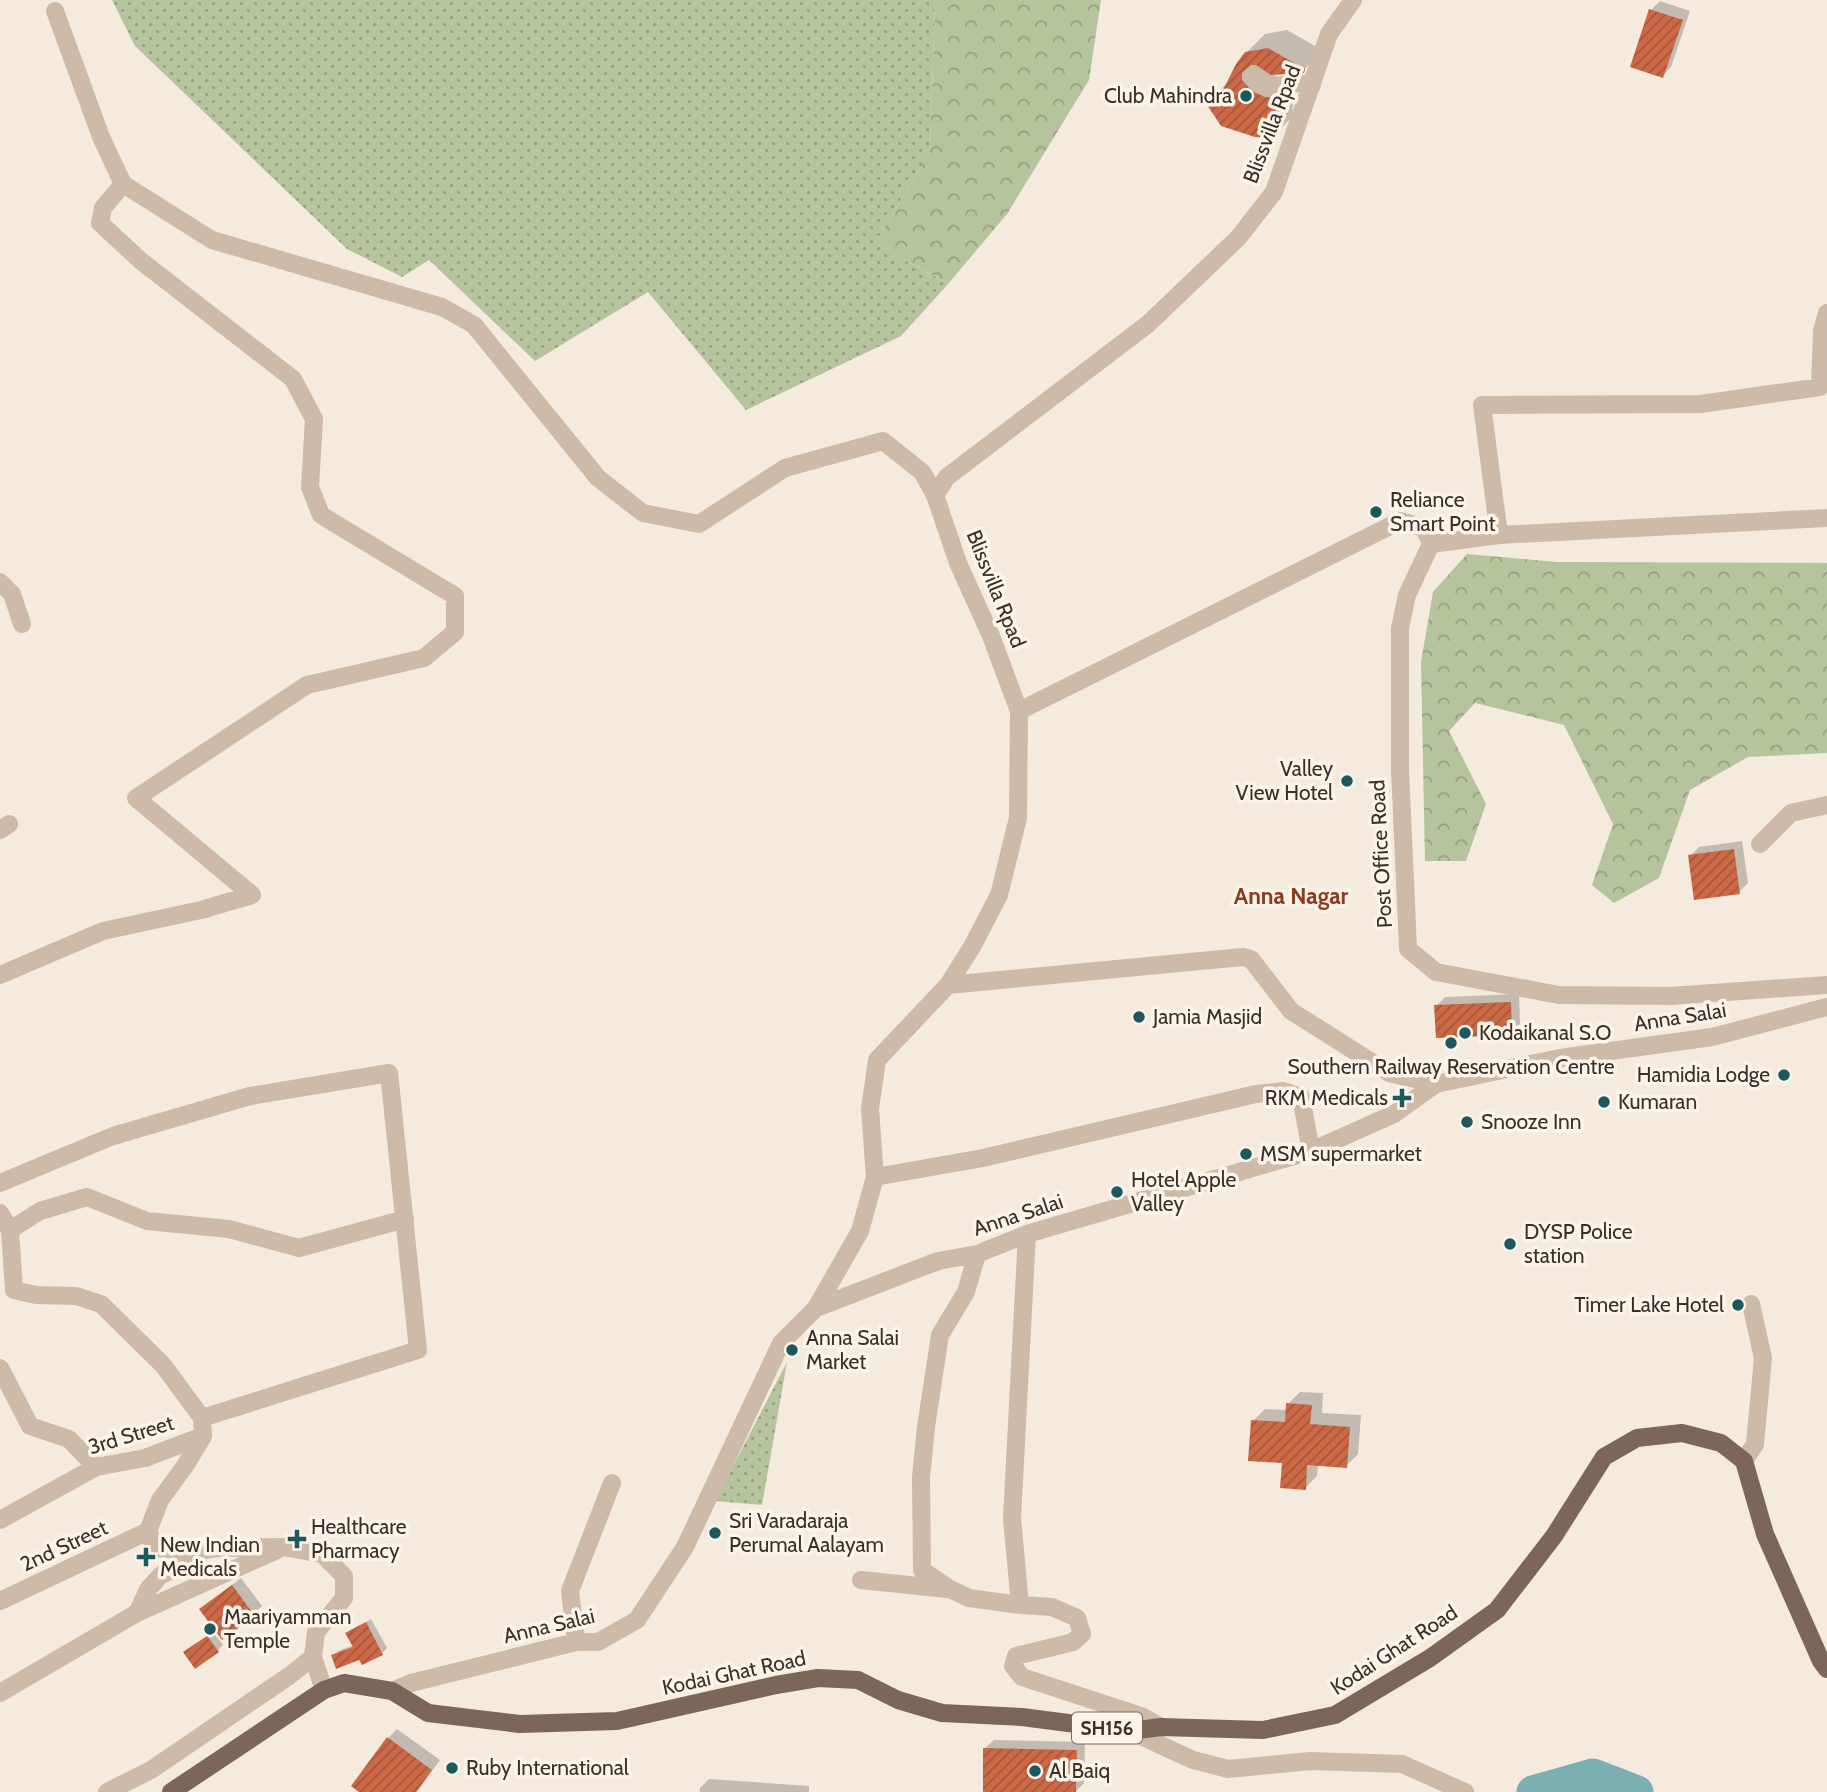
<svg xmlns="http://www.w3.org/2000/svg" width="1827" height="1792" font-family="Cabin,sans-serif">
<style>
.grass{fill:url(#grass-dots)}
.forest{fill:url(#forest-crowns)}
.shadow{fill:#0003}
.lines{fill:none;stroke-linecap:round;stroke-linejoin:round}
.river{stroke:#7bafb2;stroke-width:33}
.building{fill:url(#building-hatch)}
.minor{stroke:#cdbaa9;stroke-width:18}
.major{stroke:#7c665a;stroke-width:18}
.poi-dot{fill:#1c585e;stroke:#fbf4eb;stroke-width:2.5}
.labels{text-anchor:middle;stroke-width:7;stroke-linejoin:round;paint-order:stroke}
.shield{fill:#fbf4eb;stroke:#746a63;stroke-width:2}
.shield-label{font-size:19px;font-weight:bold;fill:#3a2f29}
.poi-label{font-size:21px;fill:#3a2f29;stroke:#fbf4eb;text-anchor:start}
.street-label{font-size:21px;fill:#3a2f29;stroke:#fbf4eb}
.neighbourhood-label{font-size:23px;font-weight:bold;fill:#8d3b1e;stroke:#fbf4eb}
</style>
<defs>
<pattern id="grass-dots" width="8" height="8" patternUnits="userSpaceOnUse" patternTransform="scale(1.75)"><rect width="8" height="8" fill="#b6c49d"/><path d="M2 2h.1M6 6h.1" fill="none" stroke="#95a080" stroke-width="1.8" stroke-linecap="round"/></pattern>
<pattern id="forest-crowns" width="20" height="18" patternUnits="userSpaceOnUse" patternTransform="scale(1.75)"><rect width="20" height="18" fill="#b6c49d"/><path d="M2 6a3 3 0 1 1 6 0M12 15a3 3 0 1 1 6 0" fill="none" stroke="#95a080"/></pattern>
<pattern id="building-hatch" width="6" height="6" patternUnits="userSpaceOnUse" patternTransform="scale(1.75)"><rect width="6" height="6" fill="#cb6845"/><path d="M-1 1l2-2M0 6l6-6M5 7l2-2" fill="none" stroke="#a6563a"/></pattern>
</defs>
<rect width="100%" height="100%" fill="#f4eade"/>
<path class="grass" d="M112 0H935L930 152 875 243 948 284 901 336 746 410 648 292 535 361 429 260 402 277 347 249 135 46Z
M787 1362 762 1505 715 1501Z"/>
<path class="forest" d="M935 0H1101L1089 80 1007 214 948 284 875 243 930 152Z
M1467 554 1557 562 1827 563V753L1748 757 1690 790 1659 878 1614 903 1592 885 1613 824 1564 725 1475 703 1449 731 1486 804 1466 861H1425L1421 662 1433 592Z"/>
<path class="shadow" d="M1660 1 1690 11 1671 67 1662 76 1651 10Z
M1287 30 1322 50 1303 71 1272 74 1284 80H1295L1292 117 1274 136 1208 102 1228 82 1246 53 1265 34Z
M1742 841 1748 883 1739 892 1690 856 1699 847Z
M1519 994 1520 1024 1511 1033 1436 1006 1445 997Z
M1300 1392 1323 1393 1322 1413 1361 1415 1358 1454 1346 1466 1318 1464 1317 1476 1305 1488 1253 1421 1265 1409 1287 1410 1288 1404Z
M241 1578 262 1606 254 1614 201 1609Z
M371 1619 387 1648 382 1653 363 1663 360 1658 333 1656 338 1651 354 1645 347 1633Z
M213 1632 223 1645 217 1651 191 1647Z
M397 1729 440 1760 417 1792H362L388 1738Z
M994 1740 1085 1742 1084 1783 1075 1792H984L985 1748Z
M709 1779 809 1786V1792H700V1788Z"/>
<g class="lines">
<path class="river" d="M1533 1792 1593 1775 1637 1792"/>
</g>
<path class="building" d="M1649 9 1683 20 1663 78 1630 67Z
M1268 48 1305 69 1304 73 1271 75 1256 65H1251L1242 73V80L1252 91 1265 97 1277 98 1275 138 1255 137 1221 126 1205 102 1223 90 1236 64 1245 52Z
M1734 849 1740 894 1694 900 1688 855Z
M1511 1002 1512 1035 1436 1038 1434 1005Z
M1286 1403 1312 1405 1310 1424 1350 1427 1347 1468 1307 1465 1306 1490 1280 1488 1282 1463 1248 1461 1251 1420 1285 1422Z
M232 1585 255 1616 222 1640 199 1609Z
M366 1622 383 1655 362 1665 359 1660 336 1669 331 1655 353 1647 345 1633Z
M207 1636 219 1652 195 1669 183 1652Z
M387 1737 432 1770 416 1792H359L351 1786Z
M983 1748 1077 1750 1076 1792H983Z"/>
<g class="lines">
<path class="minor" d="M55 11 101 137 123 184 212 240 442 307 474 325 598 478 643 513 699 524 785 468 883 441 922 472 935 495
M1253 76C1269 94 1277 84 1294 83 1300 83 1306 85 1312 85
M1499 535 1482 405 1701 404 1820 387 1822 331 1827 313
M1431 544 1407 595 1400 628V770L1408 949 1436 972 1559 995 1670 996 1827 985
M1431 544 1499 535 1827 518
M0 582 12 594 22 624
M1019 711 1400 521 1424 528 1431 544
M0 830 9 824
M1760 844 1791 813 1827 805
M0 975 103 931 201 910 252 895 136 798 307 685 424 658 455 632V596L321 515 310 487 314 419 293 379 141 261 100 223 103 208 123 184
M948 985 1243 957 1251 959 1291 1011 1389 1073 1436 1084
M875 1177 983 1158 1256 1094 1283 1091 1301 1097 1311 1151
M0 1183 113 1136 250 1096 389 1073 418 1350 202 1418
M0 1213 10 1230 14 1290 36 1295 76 1296 101 1304 163 1365 202 1418 203 1436 185 1466 160 1500 148 1531 155 1548 201 1551 218 1548 283 1547 322 1554 344 1576V1598L316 1632 313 1657 324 1690
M10 1230 40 1211 87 1197 147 1221 229 1229 299 1248 405 1219
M977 1254 966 1292 940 1335 926 1427 921 1477 922 1570 950 1589 969 1598 1020 1605 1052 1607 1077 1618 1082 1634 1073 1642 1016 1656 1013 1666 1022 1677 1141 1716 1161 1727
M816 1308 860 1231 875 1177 870 1109 877 1060 948 985 973 945 999 895 1018 818 1019 711 991 636 958 563 935 495 947 477 1148 324 1238 238 1274 192 1329 34 1353 0
M0 1368 30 1426 69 1439 96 1467
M1744 1461 1755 1444 1763 1358 1751 1304
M0 1520 96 1467 145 1458 203 1436
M861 1580 947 1589
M0 1601 148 1531
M1020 1605 1012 1518 1027 1234
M137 1613 277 1550
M576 1642 570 1591 612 1483
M392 1691 411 1683 576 1642H598L637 1620 685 1547 781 1343 816 1308 938 1261 977 1254 1027 1234 1311 1151 1394 1114 1436 1084 1560 1058 1712 1037 1827 1007
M0 1693 137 1613 149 1588 161 1575 184 1565 201 1551
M1130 1731 1193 1760 1228 1769 1310 1761 1402 1764 1465 1792
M107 1792 151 1770 289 1676 313 1657"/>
<path class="major" d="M171 1792 324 1690 344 1683 392 1691 428 1713 520 1724 617 1721 776 1685 818 1678 858 1680 898 1700 942 1713 1022 1717 1130 1731 1161 1727 1263 1730 1335 1715 1430 1658 1497 1610 1554 1536 1604 1457 1637 1438 1682 1433 1721 1443 1744 1461 1765 1534 1821 1661 1827 1669"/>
</g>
<g class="poi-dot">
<circle cx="1246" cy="96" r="7"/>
<circle cx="1376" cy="512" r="7"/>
<circle cx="1347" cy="781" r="7"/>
<circle cx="1139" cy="1017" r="7"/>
<circle cx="1465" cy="1033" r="7"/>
<circle cx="1451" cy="1043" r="7"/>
<circle cx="1784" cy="1075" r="7"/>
<path d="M1398.5 1087.5h7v7h7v7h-7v7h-7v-7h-7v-7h7z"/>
<circle cx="1604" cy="1102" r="7"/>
<circle cx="1467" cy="1122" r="7"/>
<circle cx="1246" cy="1154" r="7"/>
<circle cx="1117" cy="1192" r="7"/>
<circle cx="1510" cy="1244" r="7"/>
<circle cx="1738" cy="1305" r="7"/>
<circle cx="792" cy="1350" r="7"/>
<circle cx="715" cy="1533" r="7"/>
<path d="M293.5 1528.5h7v7h7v7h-7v7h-7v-7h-7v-7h7z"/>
<path d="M142.5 1546.5h7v7h7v7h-7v7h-7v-7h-7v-7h7z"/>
<circle cx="210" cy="1629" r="7"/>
<circle cx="452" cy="1768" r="7"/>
<circle cx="1035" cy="1771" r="7"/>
</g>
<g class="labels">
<rect class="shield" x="1072" y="1712.5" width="70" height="31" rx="5"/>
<g class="shield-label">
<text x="1107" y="1735">SH156</text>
</g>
<g class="poi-label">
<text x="1232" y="103" text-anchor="end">Club Mahindra</text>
<text x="1390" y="507">Reliance<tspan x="1390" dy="24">Smart Point</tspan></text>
<text x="1333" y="776" text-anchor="end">Valley<tspan x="1333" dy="24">View Hotel</tspan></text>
<text x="1153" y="1024">Jamia Masjid</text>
<text x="1479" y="1040">Kodaikanal S.O</text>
<text x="1451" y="1074" text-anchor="middle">Southern Railway Reservation Centre</text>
<text x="1770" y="1082" text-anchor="end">Hamidia Lodge</text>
<text x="1388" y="1105" text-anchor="end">RKM Medicals</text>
<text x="1618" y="1109">Kumaran</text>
<text x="1481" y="1129">Snooze Inn</text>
<text x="1260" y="1161">MSM supermarket</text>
<text x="1131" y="1187">Hotel Apple<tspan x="1131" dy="24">Valley</tspan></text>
<text x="1524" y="1239">DYSP Police<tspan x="1524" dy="24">station</tspan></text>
<text x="1724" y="1312" text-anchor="end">Timer Lake Hotel</text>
<text x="806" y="1345">Anna Salai<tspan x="806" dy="24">Market</tspan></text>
<text x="729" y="1528">Sri Varadaraja<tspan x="729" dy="24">Perumal Aalayam</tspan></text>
<text x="311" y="1534">Healthcare<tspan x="311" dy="24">Pharmacy</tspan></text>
<text x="160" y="1552">New Indian<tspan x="160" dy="24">Medicals</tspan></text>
<text x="224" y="1624">Maariyamman<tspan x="224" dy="24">Temple</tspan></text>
<text x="466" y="1775">Ruby International</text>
<text x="1049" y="1778">Al Baiq</text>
</g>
<g class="street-label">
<text transform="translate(1272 124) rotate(-69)" y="7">Blissvilla Rpad</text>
<text transform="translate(996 589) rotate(68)" y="7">Blissvilla Rpad</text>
<text transform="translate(1381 854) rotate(-93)" y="7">Post Office Road</text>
<text transform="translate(1680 1017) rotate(-9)" y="7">Anna Salai</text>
<text transform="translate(1018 1215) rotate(-18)" y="7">Anna Salai</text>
<text transform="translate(131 1435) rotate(-17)" y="7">3rd Street</text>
<text transform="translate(64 1546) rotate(-25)" y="7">2nd Street</text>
<text transform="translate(549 1626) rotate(-13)" y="7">Anna Salai</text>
<text transform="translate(1394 1650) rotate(-33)" y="7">Kodai Ghat Road</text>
<text transform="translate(734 1673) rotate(-12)" y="7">Kodai Ghat Road</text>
</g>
<g class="neighbourhood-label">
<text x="1291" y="904">Anna Nagar</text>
</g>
</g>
</svg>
